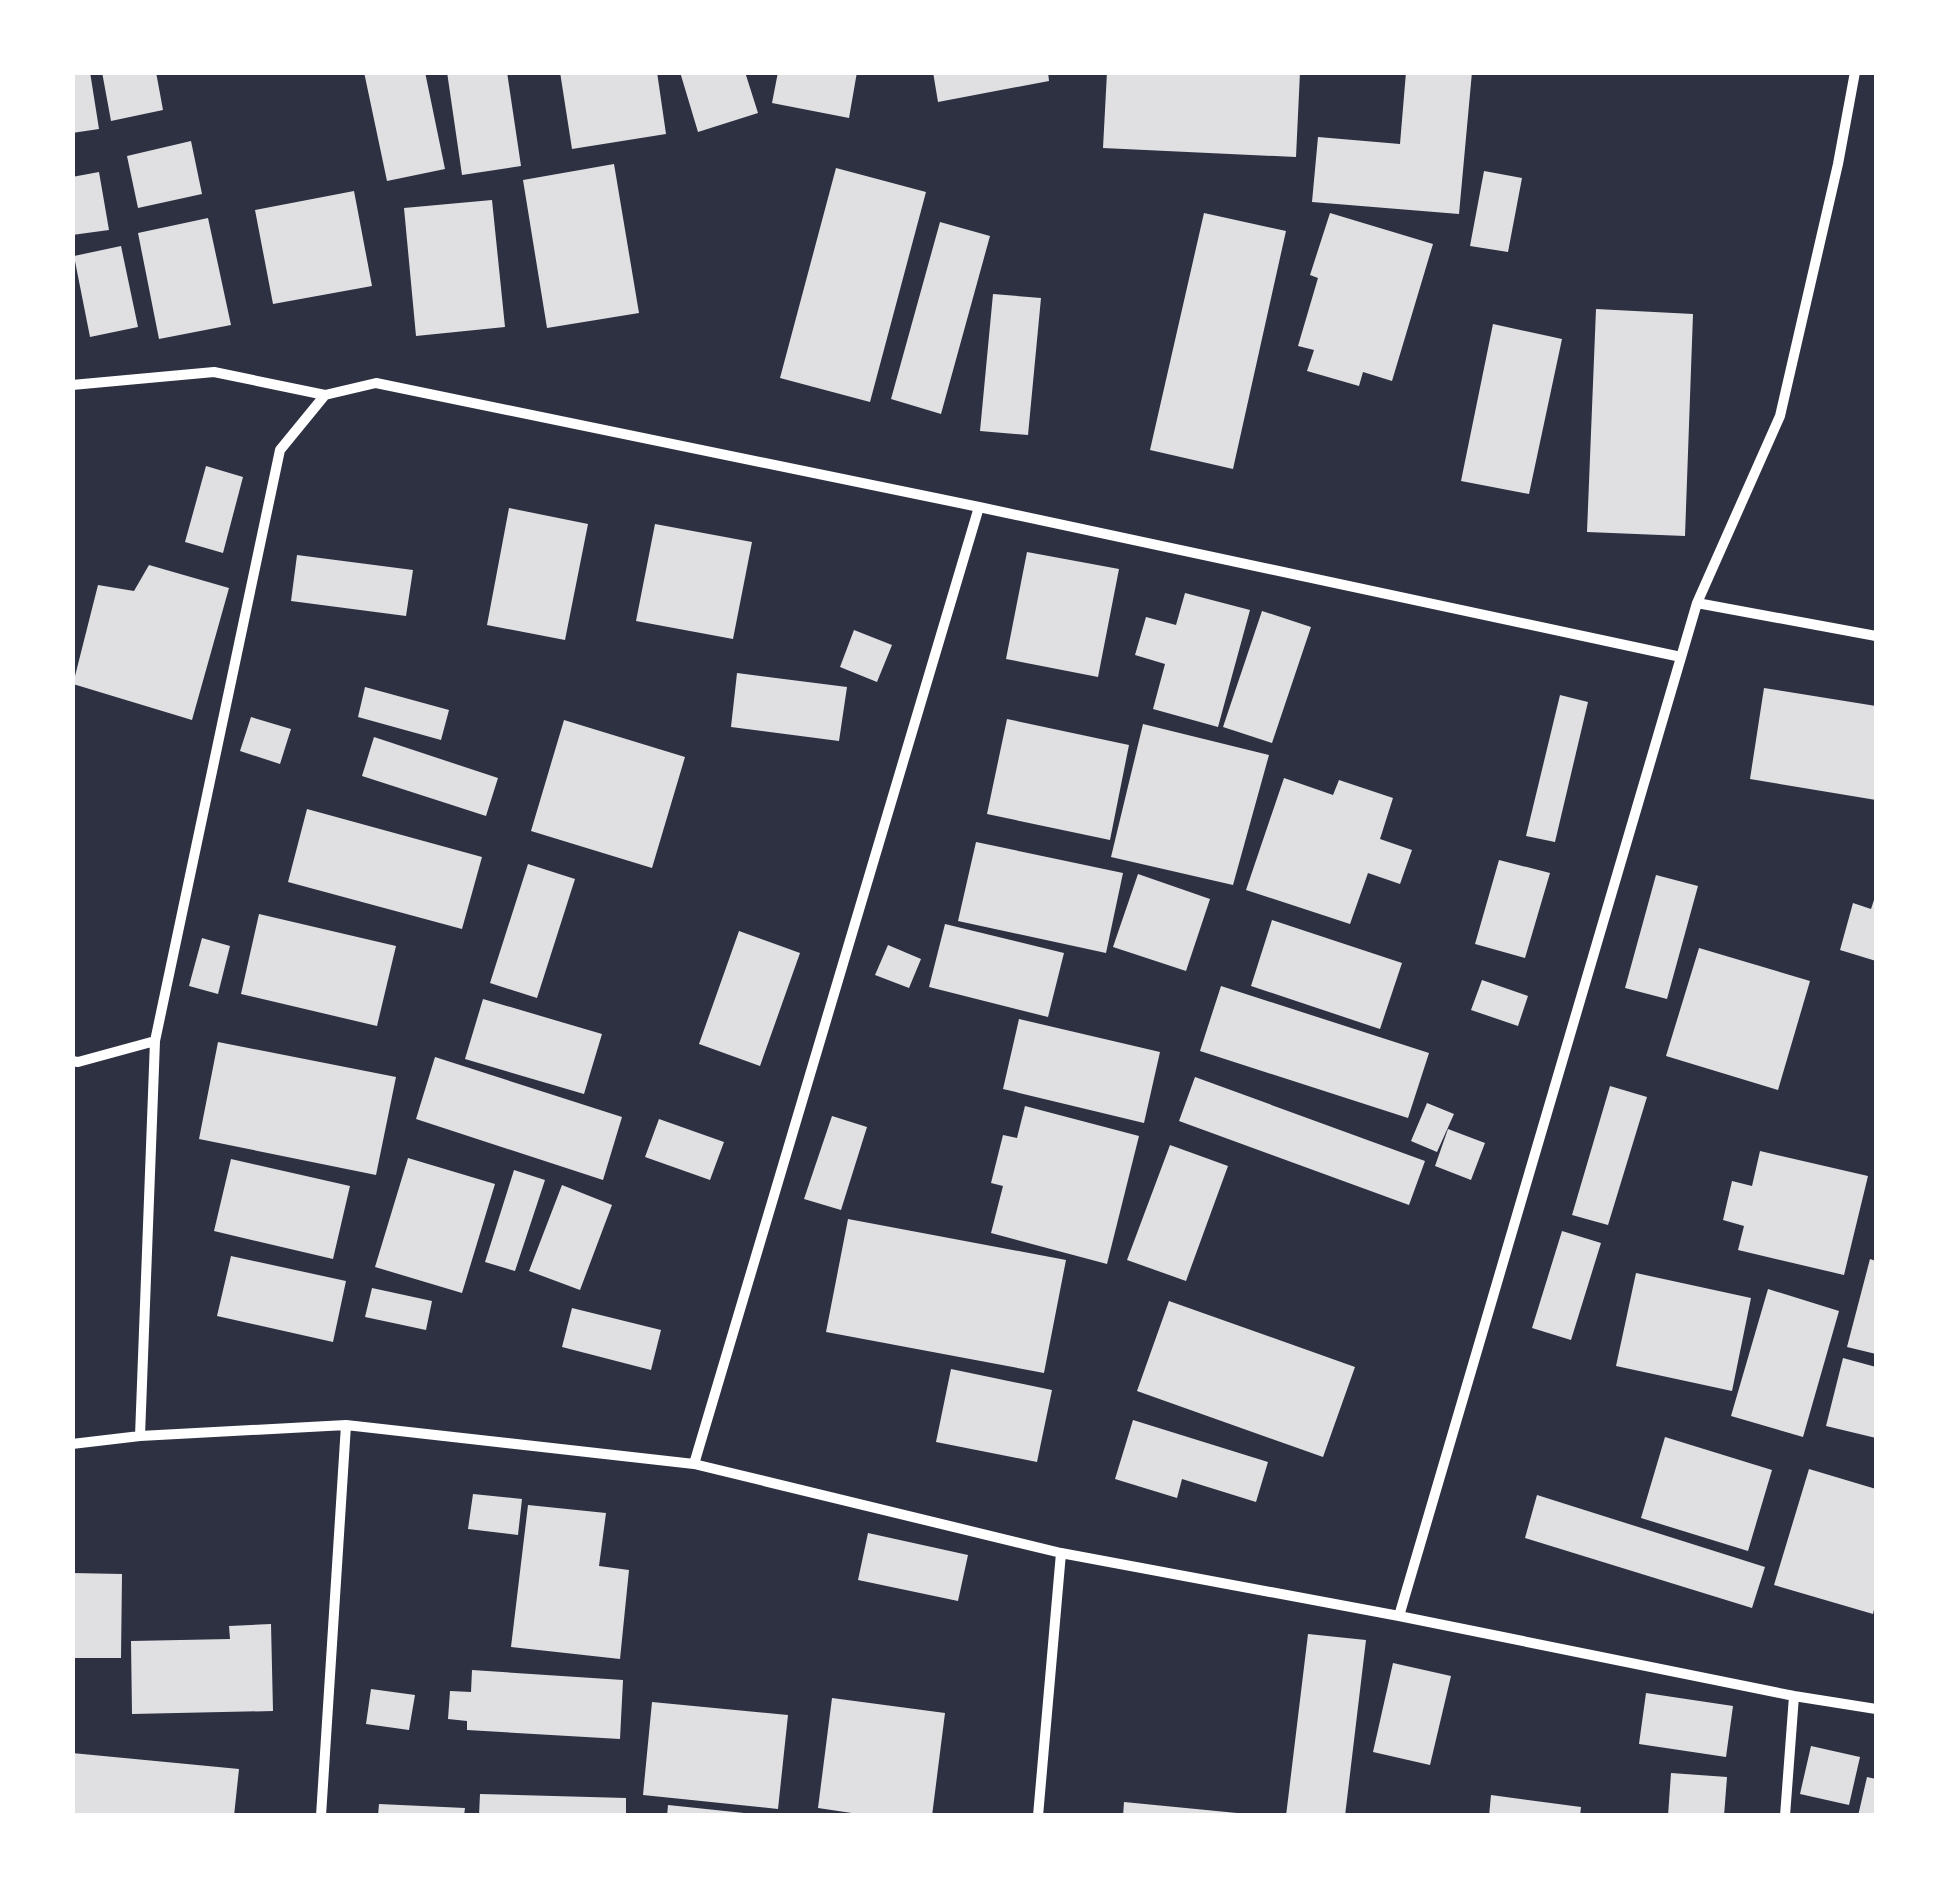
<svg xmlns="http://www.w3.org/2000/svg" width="1949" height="1888" font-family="'Golos Text',sans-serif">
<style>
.building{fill:#e0e0e3}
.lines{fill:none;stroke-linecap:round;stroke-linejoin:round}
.minor{stroke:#fff;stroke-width:10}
</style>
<rect width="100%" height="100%" fill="#2d3142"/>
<path class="building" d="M72 72H90L99 129 72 133Z
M102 72H156L163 110 111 121Z
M364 72H425L445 169 387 181Z
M447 72H507L521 166 462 175Z
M560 72H657L666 134 572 149Z
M680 72H745L758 113 698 132Z
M778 72H857L849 118 772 103Z
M933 72H1048L1049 81 938 102Z
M1107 72H1300L1296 157 1103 148Z
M1406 72H1472L1459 214 1312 202 1318 137 1400 144Z
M191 141 202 194 138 208 127 156Z
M614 164 639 313 547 328 523 180Z
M836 168 926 192 870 402 780 378Z
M1484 171 1522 178 1508 252 1470 246Z
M99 172 109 230 72 235V177Z
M354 191 372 286 273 304 255 210Z
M492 200 505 327 416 336 404 208Z
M1204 213 1286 231 1233 469 1150 450Z
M1330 213 1433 244 1392 381 1363 372 1359 386 1307 371 1314 350 1298 346 1318 278 1310 275Z
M208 218 231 325 159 339 138 233Z
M940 222 990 236 941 414 891 399Z
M121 246 138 327 90 337 74 256Z
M993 294 1041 298 1028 435 980 431Z
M1596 309 1693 314 1685 536 1587 532Z
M1493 324 1562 339 1529 494 1461 481Z
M206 466 243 477 223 553 185 542Z
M509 508 588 524 565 640 487 625Z
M655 524 752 542 733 639 636 621Z
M1027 552 1119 569 1098 677 1006 659Z
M297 555 413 570 406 616 291 601Z
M149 565 229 588 192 720 73 684 98 585 134 591Z
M1185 593 1250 610 1218 727 1153 709 1165 664 1135 655 1146 617 1176 625Z
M1262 611 1311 627 1272 743 1223 727Z
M854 630 892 645 877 682 840 667Z
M737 673 847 687 839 741 731 727Z
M365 687 449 710 441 740 358 717Z
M1764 688 1876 706V800L1750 779Z
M1560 695 1588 702 1555 842 1526 836Z
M251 717 291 729 280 764 240 751Z
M1007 719 1129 745 1110 840 987 814Z
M564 720 685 757 652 868 531 831Z
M1143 724 1269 755 1233 885 1111 857Z
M374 737 498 778 486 816 362 776Z
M1284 778 1333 795 1339 780 1393 798 1380 839 1412 850 1400 884 1368 873 1350 924 1246 890Z
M307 809 482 857 462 929 288 882Z
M976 842 1123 873 1106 953 958 921Z
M1499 860 1550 873 1525 958 1475 944Z
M528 864 575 879 537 998 490 983Z
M1138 874 1210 899 1186 971 1113 947Z
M1656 875 1698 886 1667 999 1625 988Z
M1876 894V961L1840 950 1853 903 1871 909Z
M259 914 396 946 377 1026 241 994Z
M1272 920 1402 963 1380 1029 1251 986Z
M945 924 1064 953 1048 1017 929 987Z
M739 931 800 953 760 1066 699 1044Z
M202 938 230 946 218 994 189 986Z
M888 945 921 959 909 988 875 975Z
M1699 948 1810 981 1778 1090 1666 1056Z
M1482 980 1528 996 1518 1026 1471 1010Z
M1221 986 1429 1053 1408 1118 1200 1051Z
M483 999 602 1034 584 1094 465 1059Z
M1019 1019 1160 1052 1144 1123 1003 1089Z
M218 1042 396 1077 376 1175 199 1139Z
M435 1057 622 1117 603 1180 416 1119Z
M1195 1077 1425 1161 1409 1205 1179 1121Z
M1610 1086 1647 1097 1608 1225 1572 1215Z
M1427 1103 1454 1114 1437 1152 1411 1141Z
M1025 1106 1139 1136 1107 1264 991 1233 1003 1186 991 1183 1003 1135 1017 1138Z
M832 1116 867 1127 841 1210 804 1199Z
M659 1119 724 1142 710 1180 645 1157Z
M1448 1129 1485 1143 1471 1180 1435 1166Z
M1170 1145 1228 1166 1186 1281 1127 1260Z
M1760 1151 1868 1176 1844 1275 1738 1250 1744 1226 1723 1220 1732 1181 1752 1186Z
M408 1158 495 1184 462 1293 375 1267Z
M231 1159 350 1186 333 1259 214 1231Z
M514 1170 545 1180 515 1271 485 1262Z
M562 1185 612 1205 580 1290 529 1271Z
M848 1219 1066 1260 1044 1373 826 1332Z
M1562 1231 1601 1243 1571 1340 1532 1328Z
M231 1256 346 1281 333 1342 217 1316Z
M1870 1259 1876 1261V1354L1847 1347Z
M1636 1273 1751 1298 1732 1391 1616 1366Z
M372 1288 432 1301 426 1330 365 1317Z
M1768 1289 1839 1311 1803 1437 1731 1416Z
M1169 1301 1355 1367 1323 1457 1137 1391Z
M572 1308 661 1330 651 1370 562 1347Z
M1843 1358 1876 1367V1438L1826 1426Z
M951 1369 1052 1390 1037 1462 936 1442Z
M1133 1420 1268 1462 1256 1502 1182 1479 1177 1498 1115 1479Z
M1665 1437 1772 1470 1748 1551 1641 1518Z
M1809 1469 1876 1489V1601L1873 1614 1774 1585Z
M473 1494 522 1499 518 1535 468 1529Z
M1537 1495 1765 1567 1752 1608 1525 1538Z
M528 1505 606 1513 599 1566 629 1570 620 1659 511 1647Z
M868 1533 968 1555 958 1601 858 1580Z
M72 1573 122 1574 121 1658H72Z
M271 1624 273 1711 132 1714 131 1641 230 1639 229 1626Z
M1308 1634 1366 1640 1345 1816H1286Z
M1393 1663 1451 1676 1430 1765 1373 1752Z
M472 1670 623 1680 620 1739 467 1730V1721L448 1719 450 1691 471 1692Z
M371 1689 415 1695 409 1730 366 1724Z
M1646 1693 1733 1706 1726 1757 1639 1744Z
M832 1698 945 1713 932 1816H872L818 1808Z
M652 1702 788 1715 778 1809 643 1795Z
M1811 1746 1860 1757 1849 1805 1800 1794Z
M72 1753 239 1769 234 1816H72Z
M1671 1773 1727 1777 1724 1816H1668Z
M1867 1777 1876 1779V1816H1858Z
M480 1794 626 1798V1816H479Z
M1491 1795 1581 1807 1580 1816H1489Z
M1124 1802 1237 1813V1816H1123Z
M379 1804 465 1808 464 1816H378Z
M668 1805 744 1813V1816H667Z"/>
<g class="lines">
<path class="minor" d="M72 385 214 372 325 395
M1697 603 1876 636
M72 1061 78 1062 155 1041
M140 1436 155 1041 280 450 325 395 376 383 979 507 1681 657
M72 1444 140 1436 346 1425 694 1464 1061 1553 1399 1616 1794 1696 1876 1709
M694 1464 979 507
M1399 1616 1697 603 1780 416 1838 164 1855 72
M321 1816 346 1425
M1038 1816 1061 1553
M1785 1816 1794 1696"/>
</g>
<rect width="1949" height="1888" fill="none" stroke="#ffffff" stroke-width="150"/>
</svg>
